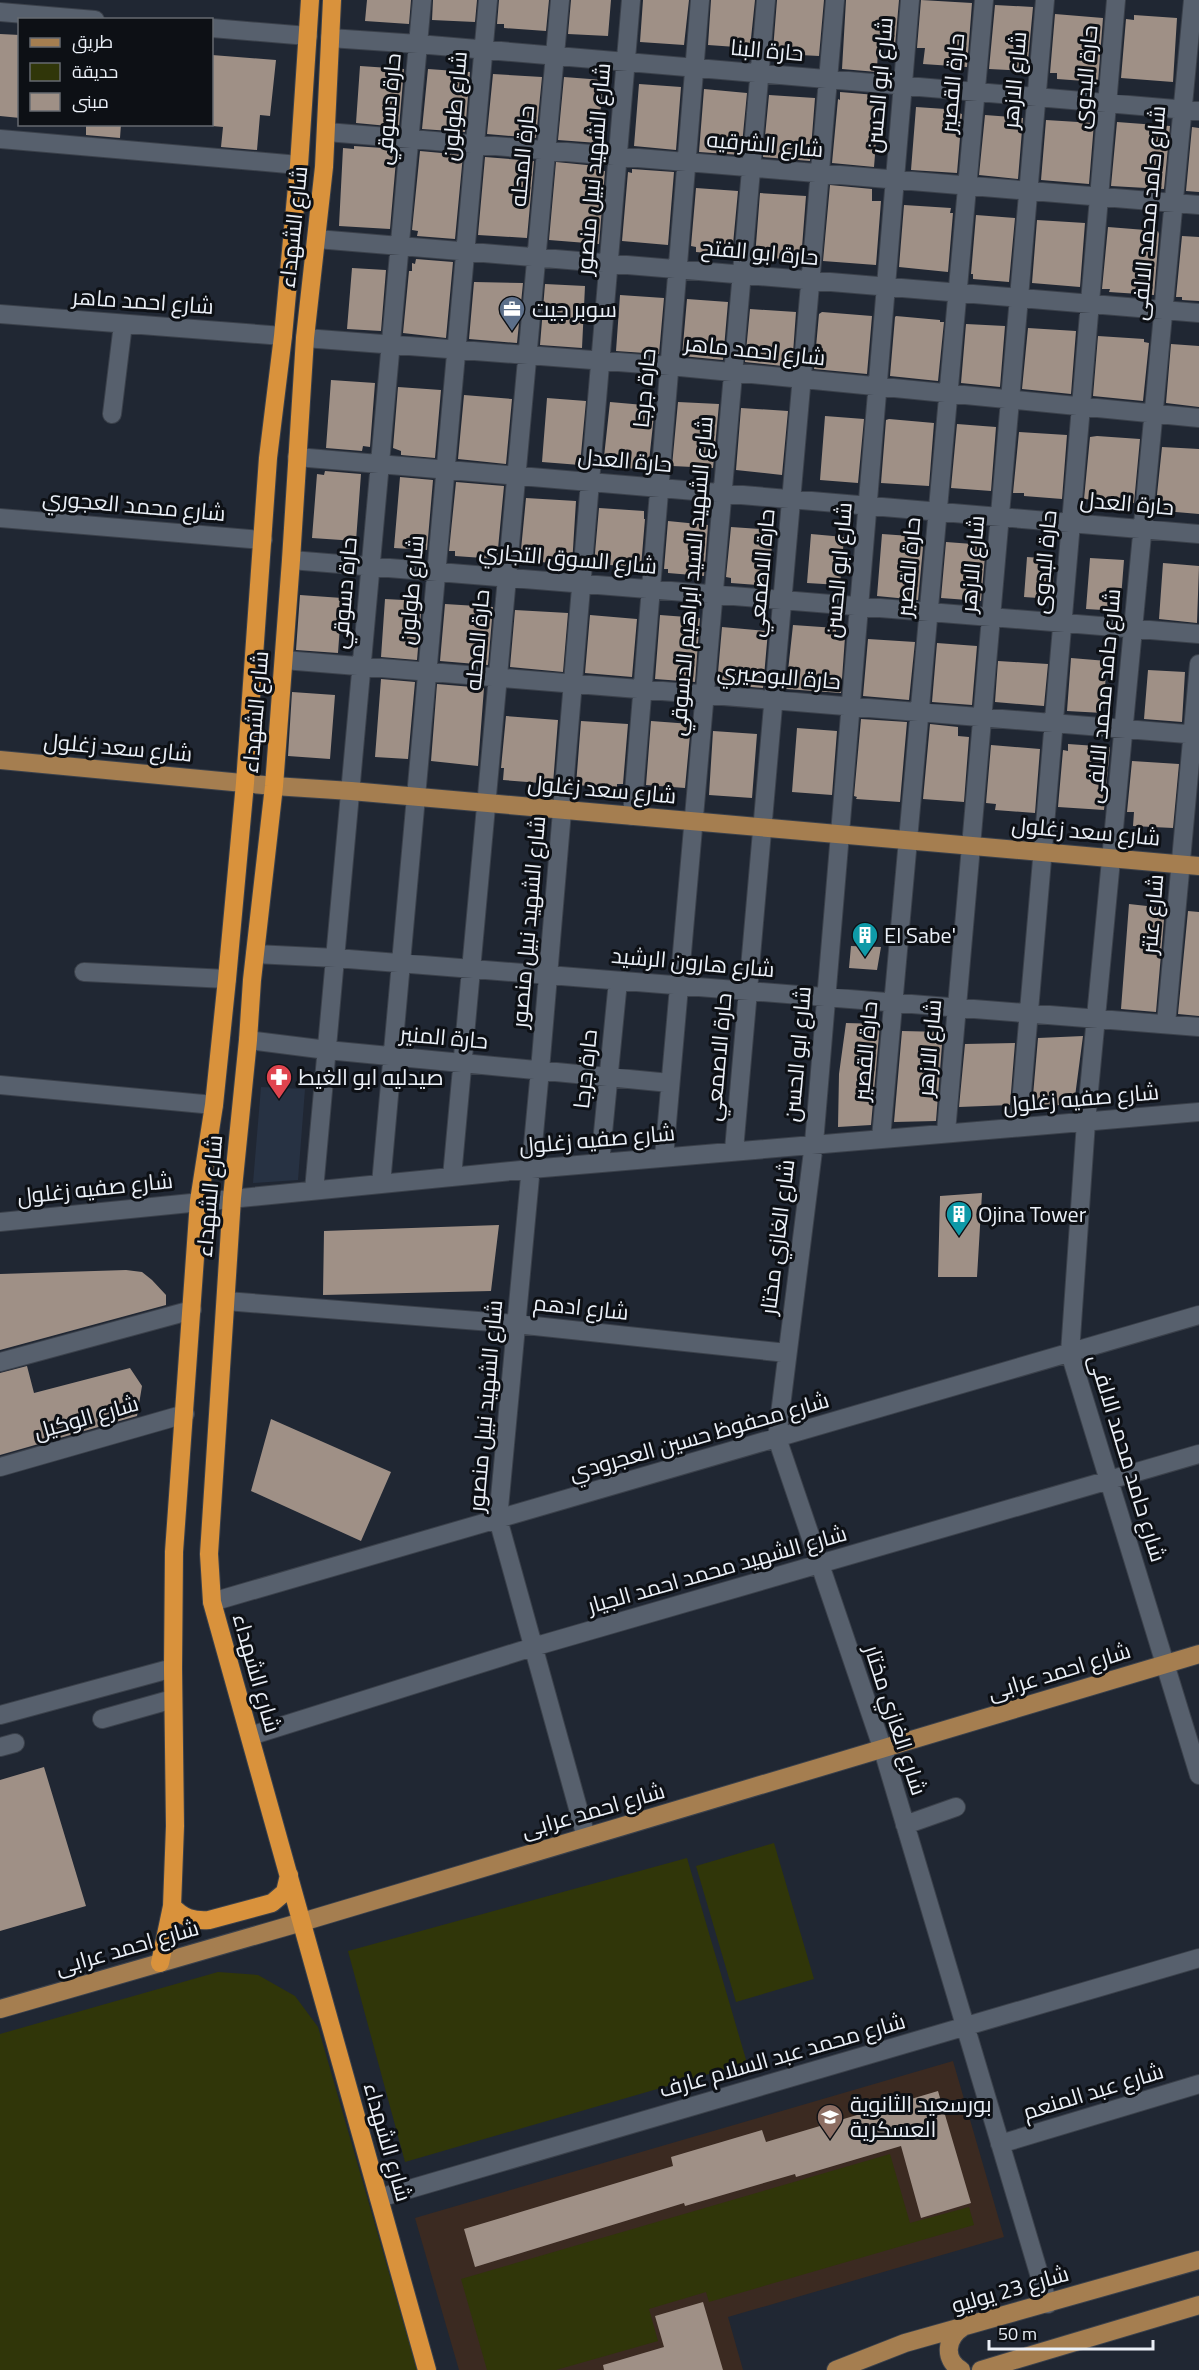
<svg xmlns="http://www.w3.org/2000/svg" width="1199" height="2370" font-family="'Titillium Web',Cairo,sans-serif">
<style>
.built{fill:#273243}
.education{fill:#3b2a21}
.green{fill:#303609}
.building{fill:#9f9086}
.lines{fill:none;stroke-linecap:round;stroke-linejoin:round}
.minor-casing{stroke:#3b414b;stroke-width:20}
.major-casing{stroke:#3b414b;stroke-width:20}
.highway-casing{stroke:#3b414b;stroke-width:20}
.minor{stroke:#57606d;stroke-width:18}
.major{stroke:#a57e50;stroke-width:18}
.highway{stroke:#d9923c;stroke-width:18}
.labels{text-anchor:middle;stroke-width:6;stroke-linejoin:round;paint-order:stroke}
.street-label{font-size:22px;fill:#ebf0f8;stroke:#0d1015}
.poi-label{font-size:22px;fill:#ebf0f8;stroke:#0d1015;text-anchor:start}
</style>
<rect width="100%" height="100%" fill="#202733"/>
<path class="built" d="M261 1087 305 1089 298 1180 253 1183Z"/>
<path class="education" d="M953 2061 1004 2237 728 2317 743 2370H459L415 2218Z"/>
<path class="green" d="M774 1843 814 1979 736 2002 696 1866Z
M687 1858 747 2063 405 2162 348 1951Z
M218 1972 258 1975 295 1996 318 2027 417 2370H0V2034Z
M890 2154 910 2223 969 2207 974 2225 709 2302 706 2292 649 2309 658 2341 556 2370H487L461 2279Z"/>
<path class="building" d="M367 0H411L409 24 365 21Z
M433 0H477L475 22 432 20Z
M499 0H549L546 31 504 28V24H497Z
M571 0H611L608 36 568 34Z
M643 0H689L684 45 640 42Z
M711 0H755L750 48 708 45Z
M777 0H824L819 56 781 54V51L773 50Z
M846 0H899L895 46 878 45 877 72 842 69Z
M921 0 972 3 967 67 923 64 925 48H917Z
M995 5 1033 7 1027 71 989 69Z
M1055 14 1103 18 1098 82 1057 79V73H1050Z
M1134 15 1177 18 1173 82 1121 78 1126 19 1134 20Z
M0 34 20 35V118L0 116Z
M212 55 276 60 270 116 260 115 257 150 221 147 223 127 212 126Z
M360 66 404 69 399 127 356 123Z
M428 69 470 72 465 132 422 129Z
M493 74 542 77 536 138 487 134Z
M564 77 603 80 598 143 558 140Z
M639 84 681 87 676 150 634 146Z
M704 89 747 93 741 155 699 152Z
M840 92 876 95V106H879L874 167 832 163 838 99 840 100Z
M769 95 815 98 810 161 763 157Z
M916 107 960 110 959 113 962 114 957 173 911 170Z
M985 115 1023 118 1018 179 979 175Z
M1046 120 1094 123 1089 184 1041 180Z
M1117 122 1170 126 1164 189 1111 186Z
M86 124H121L120 138 86 135Z
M1192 127 1199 128V192L1186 191Z
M354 146 397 149 390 229 339 226 343 148 354 149Z
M420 151 463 155 455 239 417 236 418 231 412 230Z
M485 157 534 161 527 238 478 235Z
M556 162 597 166 596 170 605 171 599 244 549 240Z
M632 169 674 172 668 245 622 241 628 172 632 173Z
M830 185 872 189V201H881L876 265 823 261Z
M696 188 738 191 732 255 696 252V247L691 246Z
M760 193 806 196 801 260 755 257Z
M904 205 951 208 950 213H953L948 272 899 267Z
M976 215 1015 218 1009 282 973 279V274H971Z
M1037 220 1085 223 1080 287 1032 283Z
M1108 227 1158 231 1159 234 1154 295 1109 292 1110 289H1102Z
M1182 236 1199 237V301L1182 300V297H1176Z
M416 259 453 262 446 338 403 333 409 271H412V263L415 264Z
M352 268 386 270 381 331 347 329Z
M474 282 523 283 517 343 469 339Z
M545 284 585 286 582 348 540 345Z
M620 295 664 298 659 354 616 351Z
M687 299 728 302 723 360 682 356Z
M750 309 796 312 792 367 745 362Z
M822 312 872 316 867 374 814 369 819 314Z
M896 316 940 320V322H944L938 381 890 376 895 317Z
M966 324 1005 326 1000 387 961 383Z
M1028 328 1076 331 1071 394 1022 389Z
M1098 336 1144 339V342L1149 343 1143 401 1093 396Z
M1171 344 1199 346V407L1166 403Z
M331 380 375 383 370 447 363 446 362 451 326 448Z
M398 387 441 390 435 458 401 455V451L393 448Z
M464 395 512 399 506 464 458 459Z
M547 398 586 401 580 465 542 462Z
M610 402 655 406 648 470 603 466Z
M678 402 719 404 713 468 672 466Z
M741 408 788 411 782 475 736 470Z
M825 416 864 419 858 483 820 480Z
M889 419 934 423 929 486 881 483 886 420Z
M957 424 996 427 991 491 951 488Z
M1019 432 1067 435 1062 499 1024 496V493H1013Z
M1097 436 1140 439 1134 503 1084 499 1090 437Z
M1162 447 1199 449V514L1164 511 1165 505 1156 504Z
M325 471 361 474 356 541 312 538 317 474 324 475Z
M400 477 433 480 427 550 394 548Z
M456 482 504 486 497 559 455 556V551H449Z
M526 498 576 501 572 565 520 560Z
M599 508 644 511V519H645L641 567 594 564Z
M668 521 708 525 704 576 668 573V569H664Z
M731 527 773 530 769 586 731 583V578L726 577Z
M811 534 844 537 840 585 807 583Z
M882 534 924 537 918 600 877 596Z
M946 542 986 545 981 601 941 598Z
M1027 557 1055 559 1052 599 1024 597Z
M1090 558 1124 560 1120 611 1086 609Z
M1163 563 1199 566 1197 623 1159 619Z
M300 595 342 598 338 653 296 650Z
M385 599 422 601 417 660 381 657Z
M445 604 493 607 488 665 440 661Z
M515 610 568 613 563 672 510 667Z
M590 615 637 619 632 677 585 673Z
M660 615 700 618 695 682 655 679Z
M793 625 836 628V637H845L841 693 786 689Z
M722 627 768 631 763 688 717 684Z
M868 639 915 642 909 700 863 696Z
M937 643 977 646 972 705 932 702Z
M1071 658 1107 661 1103 713 1067 711Z
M998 661 1048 664 1044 706 995 702Z
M1148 670 1185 672 1182 722 1144 719Z
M381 679 415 682 408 759 375 757Z
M437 684 484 688 478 766 431 761Z
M292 692 335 695 330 759 288 756Z
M506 716 558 720 553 784 503 780 504 768H501Z
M861 719 907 722 900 802 856 799 857 797 854 796Z
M581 721 628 724 623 784H617V788L576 785Z
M651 721 691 724 685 788 646 785Z
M930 724 958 727V736L969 737 964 802 923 799Z
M797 728 837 731 832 795 792 792Z
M713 731 757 734 752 798 709 795Z
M1068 744 1110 747 1104 810 1058 807 1063 750 1068 751Z
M991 745 1040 749 1035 813 995 810 996 804 986 803Z
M1132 761 1179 764 1173 828 1133 826 1134 812H1127Z
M1129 904 1165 908 1156 1012 1121 1009Z
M1188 911 1199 912V1016L1178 1014Z
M851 946 881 947 877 970 849 968Z
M846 1023 880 1024 871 1125 838 1127 839 1074Z
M902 1031 943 1032 936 1121 894 1122Z
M1083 1036 1074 1104 1032 1107 1038 1038Z
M1015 1043 1010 1105 959 1107 965 1044Z
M982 1193 977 1277H938L940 1196Z
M499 1225 491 1291 323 1295 324 1231Z
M126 1270 142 1272 152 1280 166 1295V1305L0 1350V1274Z
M27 1366 34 1393 130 1368 142 1386 137 1416 0 1455V1373Z
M271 1419 391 1472 361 1541 251 1491Z
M44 1767 86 1906 0 1931V1780Z
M938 2091 971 2203 921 2218 901 2146 796 2177 795 2174 685 2206 684 2203 475 2267 464 2229 673 2166 671 2157 762 2130 766 2142Z
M703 2302 723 2370H604L603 2365 664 2347 655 2316Z"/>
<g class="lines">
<g class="minor-casing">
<path id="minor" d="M910 0 814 1143 777 1438 883 1750 1048 2304
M1193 0 1086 1122 1070 1353 1199 1775
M0 12 95 20
M212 28 308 36
M330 38 418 44 1199 111
M327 132 1199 205
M0 139 299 165
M317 239 1199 313
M0 314 283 336
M305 338 670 366 1199 418
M112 414 123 324
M297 457 1199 534
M0 518 263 540
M291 560 1199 634
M284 660 1199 735
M632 816 700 0
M255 954 336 958 1199 1027
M84 972 227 979
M1166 1024 1199 664
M248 1040 327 1050 670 1083
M0 1085 214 1105
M1019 1127 1116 0
M946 1132 1045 0
M881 1138 984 0
M734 1150 835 0
M664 1157 766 0
M600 1163 618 981
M452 1177 560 0
M381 1184 488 0
M314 1190 422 0
M0 1222 531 1169 1199 1112
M226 1301 516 1324 787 1353
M0 1362 192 1310
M0 1467 185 1414
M212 1602 1199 1315
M0 1715 173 1668
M102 1719 173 1699
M250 1736 533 1647 1199 1454
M0 1747 15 1743
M905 1825 956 1807
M586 1837 498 1519 540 1070 631 0
M1000 2144 1199 2084
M379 2198 1199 1958"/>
</g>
<g class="major-casing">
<path id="major" d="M0 760 274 786 351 791 1199 866
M0 2009 302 1922 1199 1654
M836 2370 905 2343 1199 2260
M961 2370C943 2359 946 2338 963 2327
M981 2370 1199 2305"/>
</g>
<g class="highway-casing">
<path id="highway" d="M332 0 324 167 305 338 291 560 274 786 252 980 248 1040 232 1198 209 1554 212 1602 427 2370
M172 1906C183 1918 193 1921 209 1920L272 1903 285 1892 289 1875
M160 1963 172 1906 175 1826 173 1668 174 1552 199 1201 214 1105 227 979 245 783 268 458 283 336 299 165 310 0"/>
</g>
<use href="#minor" class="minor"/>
<use href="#major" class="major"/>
<use href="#highway" class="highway"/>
</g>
<defs>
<g id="office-pin" transform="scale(1.35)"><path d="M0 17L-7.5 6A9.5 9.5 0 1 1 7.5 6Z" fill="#5c6f8a" stroke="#0d1015"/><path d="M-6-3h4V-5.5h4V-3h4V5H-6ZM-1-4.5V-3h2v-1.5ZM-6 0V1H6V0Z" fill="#fff"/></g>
<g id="building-pin" transform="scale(1.35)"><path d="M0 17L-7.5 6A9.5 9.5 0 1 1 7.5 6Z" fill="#0f9aa8" stroke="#0d1015"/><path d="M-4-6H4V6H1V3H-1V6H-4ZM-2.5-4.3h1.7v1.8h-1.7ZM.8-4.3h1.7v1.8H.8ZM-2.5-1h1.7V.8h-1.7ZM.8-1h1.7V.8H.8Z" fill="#fff"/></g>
<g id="pharmacy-pin" transform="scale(1.35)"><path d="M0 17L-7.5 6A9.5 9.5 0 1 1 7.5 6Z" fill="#e0444e" stroke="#0d1015"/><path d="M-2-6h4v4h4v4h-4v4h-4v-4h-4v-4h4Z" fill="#fff"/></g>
<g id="school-pin" transform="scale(1.35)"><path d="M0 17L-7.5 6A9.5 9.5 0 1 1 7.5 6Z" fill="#8d6e63" stroke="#0d1015"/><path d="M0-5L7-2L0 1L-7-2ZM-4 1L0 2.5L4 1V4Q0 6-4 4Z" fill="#fff"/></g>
</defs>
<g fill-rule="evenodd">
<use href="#office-pin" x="512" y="309"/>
<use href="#building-pin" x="865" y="935"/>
<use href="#pharmacy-pin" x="279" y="1077"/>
<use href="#building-pin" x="959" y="1214"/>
<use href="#school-pin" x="830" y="2117"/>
</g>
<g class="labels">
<g class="street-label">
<text transform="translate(767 50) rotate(5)" y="8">حارة البنا</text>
<text transform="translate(1085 77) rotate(-85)" y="8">حارة البدوى</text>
<text transform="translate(1014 80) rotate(-85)" y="8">شارع الازهر</text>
<text transform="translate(952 83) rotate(-85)" y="8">حارة القصير</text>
<text transform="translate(879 85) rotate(-85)" y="8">شارع ابو الحسن</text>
<text transform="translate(454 106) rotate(-85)" y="8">شارع طولون</text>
<text transform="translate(388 109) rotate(-85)" y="8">حارة دسوقي</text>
<text transform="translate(765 144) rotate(5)" y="8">شارع الشرقيه</text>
<text transform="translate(522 156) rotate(-85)" y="8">حارة المحله</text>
<text transform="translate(593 169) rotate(-85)" y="8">شارع الشهيد نبيل منصور</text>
<text transform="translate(1148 213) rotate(-85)" y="8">شارع حامد محمد الالفى</text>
<text transform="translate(293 227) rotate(-84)" y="8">شارع الشهداء</text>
<text transform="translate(760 252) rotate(5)" y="8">حارة ابو الفتح</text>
<text transform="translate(143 301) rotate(4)" y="8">شارع احمد ماهر</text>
<text transform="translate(755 350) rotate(6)" y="8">شارع احمد ماهر</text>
<text transform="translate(644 388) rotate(-85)" y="8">حارة جرجا</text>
<text transform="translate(625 460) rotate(5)" y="8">حارة العدل</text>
<text transform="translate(1127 503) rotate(5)" y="8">حارة العدل</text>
<text transform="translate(134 505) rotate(5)" y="8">شارع محمد العجوري</text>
<text transform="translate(568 558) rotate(5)" y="8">شارع السوق التجاري</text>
<text transform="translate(1044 562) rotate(-85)" y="8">حارة البدوى</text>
<text transform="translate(972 564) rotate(-85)" y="8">شارع الازهر</text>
<text transform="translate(908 567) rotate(-85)" y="8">حارة القصير</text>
<text transform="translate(838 570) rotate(-85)" y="8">شارع ابو الحسن</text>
<text transform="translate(761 573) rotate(-85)" y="8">حارة الاصمعي</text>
<text transform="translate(691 576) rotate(-85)" y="8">شارع الشهيد السيد ابراهيم الدسوقي</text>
<text transform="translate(411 590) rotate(-85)" y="8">شارع طولون</text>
<text transform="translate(344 593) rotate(-85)" y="8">حارة دسوقي</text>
<text transform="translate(477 640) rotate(-85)" y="8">حارة المحله</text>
<text transform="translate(779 676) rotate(5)" y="8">حارة البوصيري</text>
<text transform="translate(1103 696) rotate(-85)" y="8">شارع حامد محمد الالفى</text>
<text transform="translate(255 712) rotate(-85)" y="8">شارع الشهداء</text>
<text transform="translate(118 747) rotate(5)" y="8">شارع سعد زغلول</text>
<text transform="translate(602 789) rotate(5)" y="8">شارع سعد زغلول</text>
<text transform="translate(1086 831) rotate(5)" y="8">شارع سعد زغلول</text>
<text transform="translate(1152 914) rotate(-85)" y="8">شارع عنتر</text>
<text transform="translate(528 922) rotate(-85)" y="8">شارع الشهيد نبيل منصور</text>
<text transform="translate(693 962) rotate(5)" y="8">شارع هارون الرشيد</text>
<text transform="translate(444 1037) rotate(5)" y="8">حارة المنير</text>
<text transform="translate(929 1048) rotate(-85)" y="8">شارع الازهر</text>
<text transform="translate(865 1051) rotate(-85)" y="8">حارة القصير</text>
<text transform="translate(797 1054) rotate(-85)" y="8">شارع ابو الحسن</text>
<text transform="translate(718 1057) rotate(-85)" y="8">حارة الاصمعي</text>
<text transform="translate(585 1069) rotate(-84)" y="8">حارة جرجا</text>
<text transform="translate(1081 1098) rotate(-5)" y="8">شارع صفيه زغلول</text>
<text transform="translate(597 1139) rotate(-5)" y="8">شارع صفيه زغلول</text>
<text transform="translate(95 1188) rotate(-6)" y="8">شارع صفيه زغلول</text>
<text transform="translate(209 1196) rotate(-85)" y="8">شارع الشهداء</text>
<text transform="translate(777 1237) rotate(-83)" y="8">شارع الغازي مختار</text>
<text transform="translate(581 1307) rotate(6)" y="8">شارع ادهم</text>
<text transform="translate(485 1406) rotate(-85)" y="8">شارع الشهيد نبيل منصور</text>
<text transform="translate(86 1417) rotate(-16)" y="8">شارع الوكيل</text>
<text transform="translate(699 1436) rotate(-16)" y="8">شارع محفوظ حسين العجرودي</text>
<text transform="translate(1128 1458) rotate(73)" y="8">شارع حامد محمد الالفى</text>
<text transform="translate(717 1569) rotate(-16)" y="8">شارع الشهيد محمد احمد الجيار</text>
<text transform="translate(1059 1671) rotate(-17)" y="8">شارع احمد عرابى</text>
<text transform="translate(257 1673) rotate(74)" y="8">شارع الشهداء</text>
<text transform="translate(896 1720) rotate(72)" y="8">شارع الغازي مختار</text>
<text transform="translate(593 1810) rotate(-16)" y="8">شارع احمد عرابى</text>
<text transform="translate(127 1947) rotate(-16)" y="8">شارع احمد عرابى</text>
<text transform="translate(782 2055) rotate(-16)" y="8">شارع محمد عبد السلام عارف</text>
<text transform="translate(1093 2091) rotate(-17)" y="8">شارع عبد المنعم</text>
<text transform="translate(388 2142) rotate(74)" y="8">شارع الشهداء</text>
<text transform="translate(1010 2289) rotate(-16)" y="8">شارع 23 يوليو</text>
</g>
<g class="poi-label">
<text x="532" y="317">سوبر جيت</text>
<text x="884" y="943">El Sabe'</text>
<text x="298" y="1085">صيدليه ابو الغيط</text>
<text x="978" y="1222">Ojina Tower</text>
<text x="850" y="2112">بورسعيد الثانوية<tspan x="850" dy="25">العسكرية</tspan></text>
</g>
</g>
<rect x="18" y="18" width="195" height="108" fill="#0d1015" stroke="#666a70" stroke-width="1.5"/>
<rect x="30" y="38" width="30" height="9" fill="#a57e50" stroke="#666a70" stroke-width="1.5"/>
<text x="72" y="48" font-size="18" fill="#ebf0f8">طريق</text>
<rect x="30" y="63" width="30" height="18" fill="#303609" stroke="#666a70" stroke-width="1.5"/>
<text x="72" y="78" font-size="18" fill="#ebf0f8">حديقة</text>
<rect x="30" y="93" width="30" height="18" fill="#9f9086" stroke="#666a70" stroke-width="1.5"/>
<text x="72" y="108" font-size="18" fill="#ebf0f8">مبنى</text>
<path d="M989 2340v9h164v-9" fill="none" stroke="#ebf0f8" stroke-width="3"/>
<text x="998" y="2340" font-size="18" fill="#ebf0f8" stroke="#0d1015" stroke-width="4.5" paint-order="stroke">50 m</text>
</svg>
